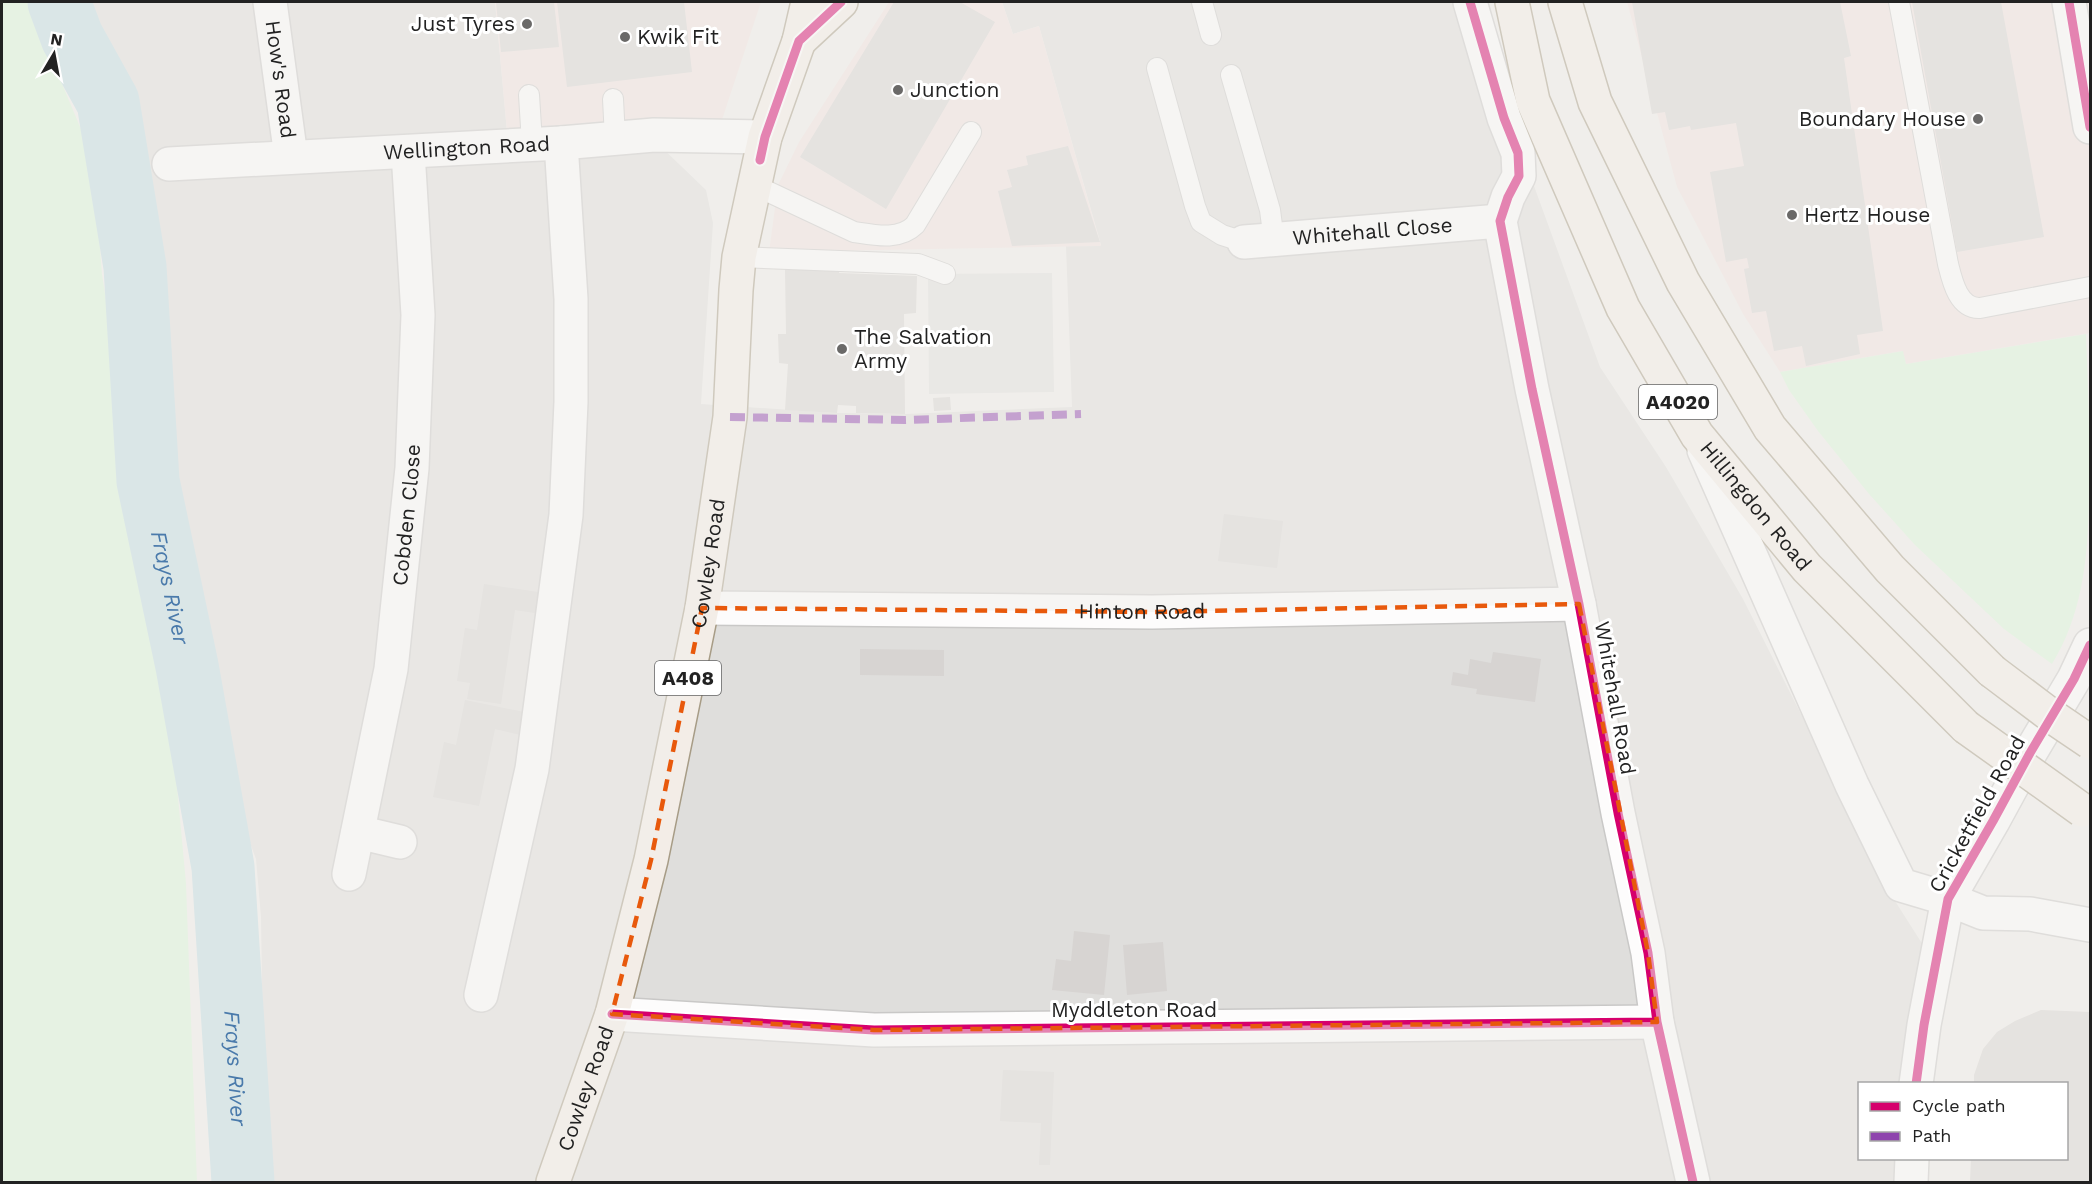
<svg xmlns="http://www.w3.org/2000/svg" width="2092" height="1184" font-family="'Work Sans',sans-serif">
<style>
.residential{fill:#dfdedc}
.commercial{fill:#f1e3e1}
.park{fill:#daf5da}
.parking{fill:#e0dfde}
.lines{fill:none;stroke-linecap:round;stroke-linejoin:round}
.river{stroke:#bfdbe3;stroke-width:63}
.building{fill:#d7d4d2}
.lane-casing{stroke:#c9c8c7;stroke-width:22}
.street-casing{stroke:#c9c8c7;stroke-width:36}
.primary-casing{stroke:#a79c86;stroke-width:36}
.lane{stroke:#fdfcfc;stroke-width:20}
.street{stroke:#fdfcfc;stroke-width:33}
.primary{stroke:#f3ede7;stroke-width:33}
.primary-bridge-casing{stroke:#a79c86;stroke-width:36;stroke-linecap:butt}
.primary-bridge{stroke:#f3ede7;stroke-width:33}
.quiet{stroke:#8e44ad;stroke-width:8;stroke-dasharray:15 8;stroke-linecap:butt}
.cycleway-casing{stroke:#fff;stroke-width:13}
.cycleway{stroke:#d6006c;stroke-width:9}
.marked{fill:none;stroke:#e8590c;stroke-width:4.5;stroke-dasharray:12 8;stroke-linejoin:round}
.poi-dot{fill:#6a6968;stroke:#fff;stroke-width:2}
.labels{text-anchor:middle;stroke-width:6;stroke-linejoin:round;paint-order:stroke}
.shield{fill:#fff;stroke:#646464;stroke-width:1.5}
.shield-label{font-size:20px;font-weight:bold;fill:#222}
.poi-label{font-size:21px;fill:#222;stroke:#fff;text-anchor:start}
.street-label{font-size:21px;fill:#222;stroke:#fff}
.water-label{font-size:22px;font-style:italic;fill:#4a7aab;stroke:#fff}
</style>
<rect width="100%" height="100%" fill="#f0eeeb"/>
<path class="residential" d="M74 2H495L509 153 655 141 706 190 713 223 701 404 837 413 905 414 1072 407 1066 246 1101 245 1039 26 1013 34 1002 2H1480L1530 175 1600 367 1666 467 1743 599 1895 901 1923 945 1907 1083 1860 1084V1158L1902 1159 1901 1182H265L261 917 256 859 244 827 195 627 161 391 157 251 148 182 132 112 77 11Z"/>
<path class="commercial" d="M495 2H761L714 144 509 154Z
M889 2H1002L1013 34 1039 26 1101 246 769 252 778 185 799 142Z
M1627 2H2090V333L1906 364 1902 351 1780 372 1743 314 1677 187Z"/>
<path class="park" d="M2 2H28L93 158 102 274 124 415 142 580 162 675 175 765 186 883 197 1182H2Z
M2086 334C2088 383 2090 432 2089 481 2089 544 2086 609 2052 664L2004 629 1915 545 1869 494 1818 431 1789 390 1780 372 1903 351 1906 364Z"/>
<path class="parking" d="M1052 273 1054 392 929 394 928 274Z"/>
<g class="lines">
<path class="river" id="s1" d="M59 2 72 37 108 102 135 267 148 481 187 666 223 867 243 1182"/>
</g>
<path class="building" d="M496 2H554L559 47 501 52Z
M557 2H684L692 72 567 87Z
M894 2H960L995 22 886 209 800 157Z
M1632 2H1840L1851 56 1844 58 1883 331 1857 335 1860 354 1806 366 1802 346 1774 351 1766 311 1752 313 1744 269 1749 268 1747 258 1726 262 1710 172 1744 166 1736 123 1691 130 1690 126 1669 130 1665 112 1652 114Z
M1912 2H2001L2044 237 1957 252Z
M1068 146 1100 242 1012 246 998 191 1012 187 1007 170 1028 165 1026 156Z
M785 269 839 270V273L917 276 916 313 904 314 905 414 856 413V406L838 405 837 413 785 410 788 364 779 363 778 334H786Z
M950 397 951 410 934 411 933 398Z
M1224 514 1283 521 1277 568 1218 561Z
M484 584 551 594 548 615 515 610 501 704 467 699 470 683 457 681 465 628 477 630Z
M860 649 944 650V676L860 675Z
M1493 652 1541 659 1535 702 1476 694 1477 689 1451 685 1453 672 1468 675 1470 659 1491 663Z
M465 700 529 713 525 736 495 729 479 806 433 797 444 742 456 745Z
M1074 931 1110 935 1104 995 1052 990 1056 959 1071 961Z
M1163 942 1167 991 1127 995 1123 945Z
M2041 1010 2090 1012V1182H1970L1971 1158H2066V1084H1974V1075L1983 1049 1997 1032 2015 1021Z
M1003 1070 1054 1072 1050 1165H1039L1041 1123 1000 1121Z"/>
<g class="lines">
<g class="lane-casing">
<path id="lane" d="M1202 2 1211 35
M1899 2 1948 264C1952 280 1958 309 1980 308L2090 287
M1157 68 1195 206 1201 222 1222 235 1244 242
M1231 75 1270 210 1274 241
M529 95 532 143
M613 99 615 138
M754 185 854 232C874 235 899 241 915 225L971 132
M739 257 918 264 945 274"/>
</g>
<g class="street-casing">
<g id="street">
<path id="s2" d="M270 2 291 157"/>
<path d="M1470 2 1504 118 1518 153 1519 176 1508 197 1500 221 1532 389 1579 604 1618 813 1648 953 1657 1022 1693 1182"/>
<path d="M2069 2 2090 127"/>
<path id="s3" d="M169 164 561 143 654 135 765 137"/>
<path id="s4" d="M1244 242 1500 221"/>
<path d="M1704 450 1852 785 1901 885 1948 899 1983 913 2030 914 2090 925"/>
<path id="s5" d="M702 608 1152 612 1579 604"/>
<path d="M358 832 400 842"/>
<path id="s6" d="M349 874 391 669 412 468 418 315 408 152"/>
<path d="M481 995 532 769 566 515 571 402V299L561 143"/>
<path d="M612 1014 874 1030 1657 1022"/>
<path d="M1916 1084 1924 1025 1948 899 1993 821 2030 753 2074 679 2090 645"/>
<path d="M1911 1182 1912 1158"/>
</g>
</g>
<g class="primary-casing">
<g id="primary">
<path id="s7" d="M1512 2 1533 101 1623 308 1697 435 1807 568 1966 727"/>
<path d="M1565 2 1595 102 1683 282 1770 428 1890 569 1992 671"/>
<path d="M799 41 841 2"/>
<path id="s8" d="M553 1182 612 1014 651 860 702 608 730 417 736 290 739 257 765 137 799 41 808 2"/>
</g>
</g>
<use href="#lane" class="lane"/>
<use href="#street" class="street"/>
<use href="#primary" class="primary"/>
<g class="primary-bridge-casing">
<path id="primary-bridge" d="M1992 671 2053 717 2090 742
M1966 727 2082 810"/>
</g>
<use href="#primary-bridge" class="primary-bridge"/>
<path class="quiet" d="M730 417 905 420 1081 414"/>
<g class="cycleway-casing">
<path id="cycleway" d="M1470 2 1504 118 1518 153 1519 176 1508 197 1500 221 1532 389 1579 604 1618 813 1648 953 1657 1022 1693 1182
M2069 2 2090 127
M760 160 765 137 799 41 841 2
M612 1014 874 1030 1657 1022
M1916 1084 1924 1025 1948 899 1993 821 2030 753 2074 679 2090 645"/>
</g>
<use href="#cycleway" class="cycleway"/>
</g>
<path d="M0 0H2092V1184H0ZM1579 604 1648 953 1657 1022 874 1030 612 1014 651 860 702 608 1152 612Z" fill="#f0eeeb" fill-opacity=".55" fill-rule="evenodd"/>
<path class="marked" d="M1579 604 1648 953 1657 1022 874 1030 612 1014 651 860 702 608 1152 612Z"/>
<g class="poi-dot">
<circle cx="527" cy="24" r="6"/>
<circle cx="625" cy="37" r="6"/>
<circle cx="898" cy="90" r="6"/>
<circle cx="1978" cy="119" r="6"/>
<circle cx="1792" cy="215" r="6"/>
<circle cx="842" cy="349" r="6"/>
</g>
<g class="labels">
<g class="shield">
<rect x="1639" y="385" width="78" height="34" rx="4.5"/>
<rect x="655" y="661" width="66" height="34" rx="4.5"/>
</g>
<g class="shield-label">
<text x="1678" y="409">A4020</text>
<text x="688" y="685">A408</text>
</g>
<g class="poi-label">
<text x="515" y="31" text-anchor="end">Just Tyres</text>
<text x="637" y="44">Kwik Fit</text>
<text x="910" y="97">Junction</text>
<text x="1966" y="126" text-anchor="end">Boundary House</text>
<text x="1804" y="222">Hertz House</text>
<text x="854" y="344">The Salvation<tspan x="854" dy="24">Army</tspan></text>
</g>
<g class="street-label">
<text dy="7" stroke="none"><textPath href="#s2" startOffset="78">How's Road</textPath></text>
<text dy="7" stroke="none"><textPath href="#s3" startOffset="298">Wellington Road</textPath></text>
<text dy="7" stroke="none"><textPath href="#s4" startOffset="129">Whitehall Close</textPath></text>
<text dy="7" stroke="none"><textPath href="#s7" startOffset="566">Hillingdon Road</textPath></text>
<text dy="7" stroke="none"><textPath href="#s6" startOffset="364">Cobden Close</textPath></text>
<text dy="7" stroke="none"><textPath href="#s8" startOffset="639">Cowley Road</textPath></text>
<text dy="7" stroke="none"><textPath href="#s5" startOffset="440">Hinton Road</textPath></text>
<text transform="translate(1615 698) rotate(80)" y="7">Whitehall Road</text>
<text transform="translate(1977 814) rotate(-61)" y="7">Cricketfield Road</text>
<text x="1134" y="1017">Myddleton Road</text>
<text dy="7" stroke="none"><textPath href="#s8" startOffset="99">Cowley Road</textPath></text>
</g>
<g class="water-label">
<text dy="8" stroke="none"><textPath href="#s1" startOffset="602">Frays River</textPath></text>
<text dy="8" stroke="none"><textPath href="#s1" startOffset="1088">Frays River</textPath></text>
</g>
</g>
<rect width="2092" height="1184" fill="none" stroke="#222222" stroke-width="6"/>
<rect x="1858" y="1082" width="210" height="78" fill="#ffffff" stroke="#a7a7a7" stroke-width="1.5"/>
<rect x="1870" y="1102" width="30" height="9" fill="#d6006c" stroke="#a7a7a7" stroke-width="1.5"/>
<text x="1912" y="1112" font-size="18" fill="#222222">Cycle path</text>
<rect x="1870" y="1132" width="30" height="9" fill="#8e44ad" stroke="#a7a7a7" stroke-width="1.5"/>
<text x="1912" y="1142" font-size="18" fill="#222222">Path</text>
<g transform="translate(54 54) rotate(10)" stroke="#ffffff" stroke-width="4.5" paint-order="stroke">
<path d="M0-4.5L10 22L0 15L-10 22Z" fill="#222222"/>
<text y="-9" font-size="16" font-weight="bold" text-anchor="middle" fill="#222222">N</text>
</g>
</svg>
